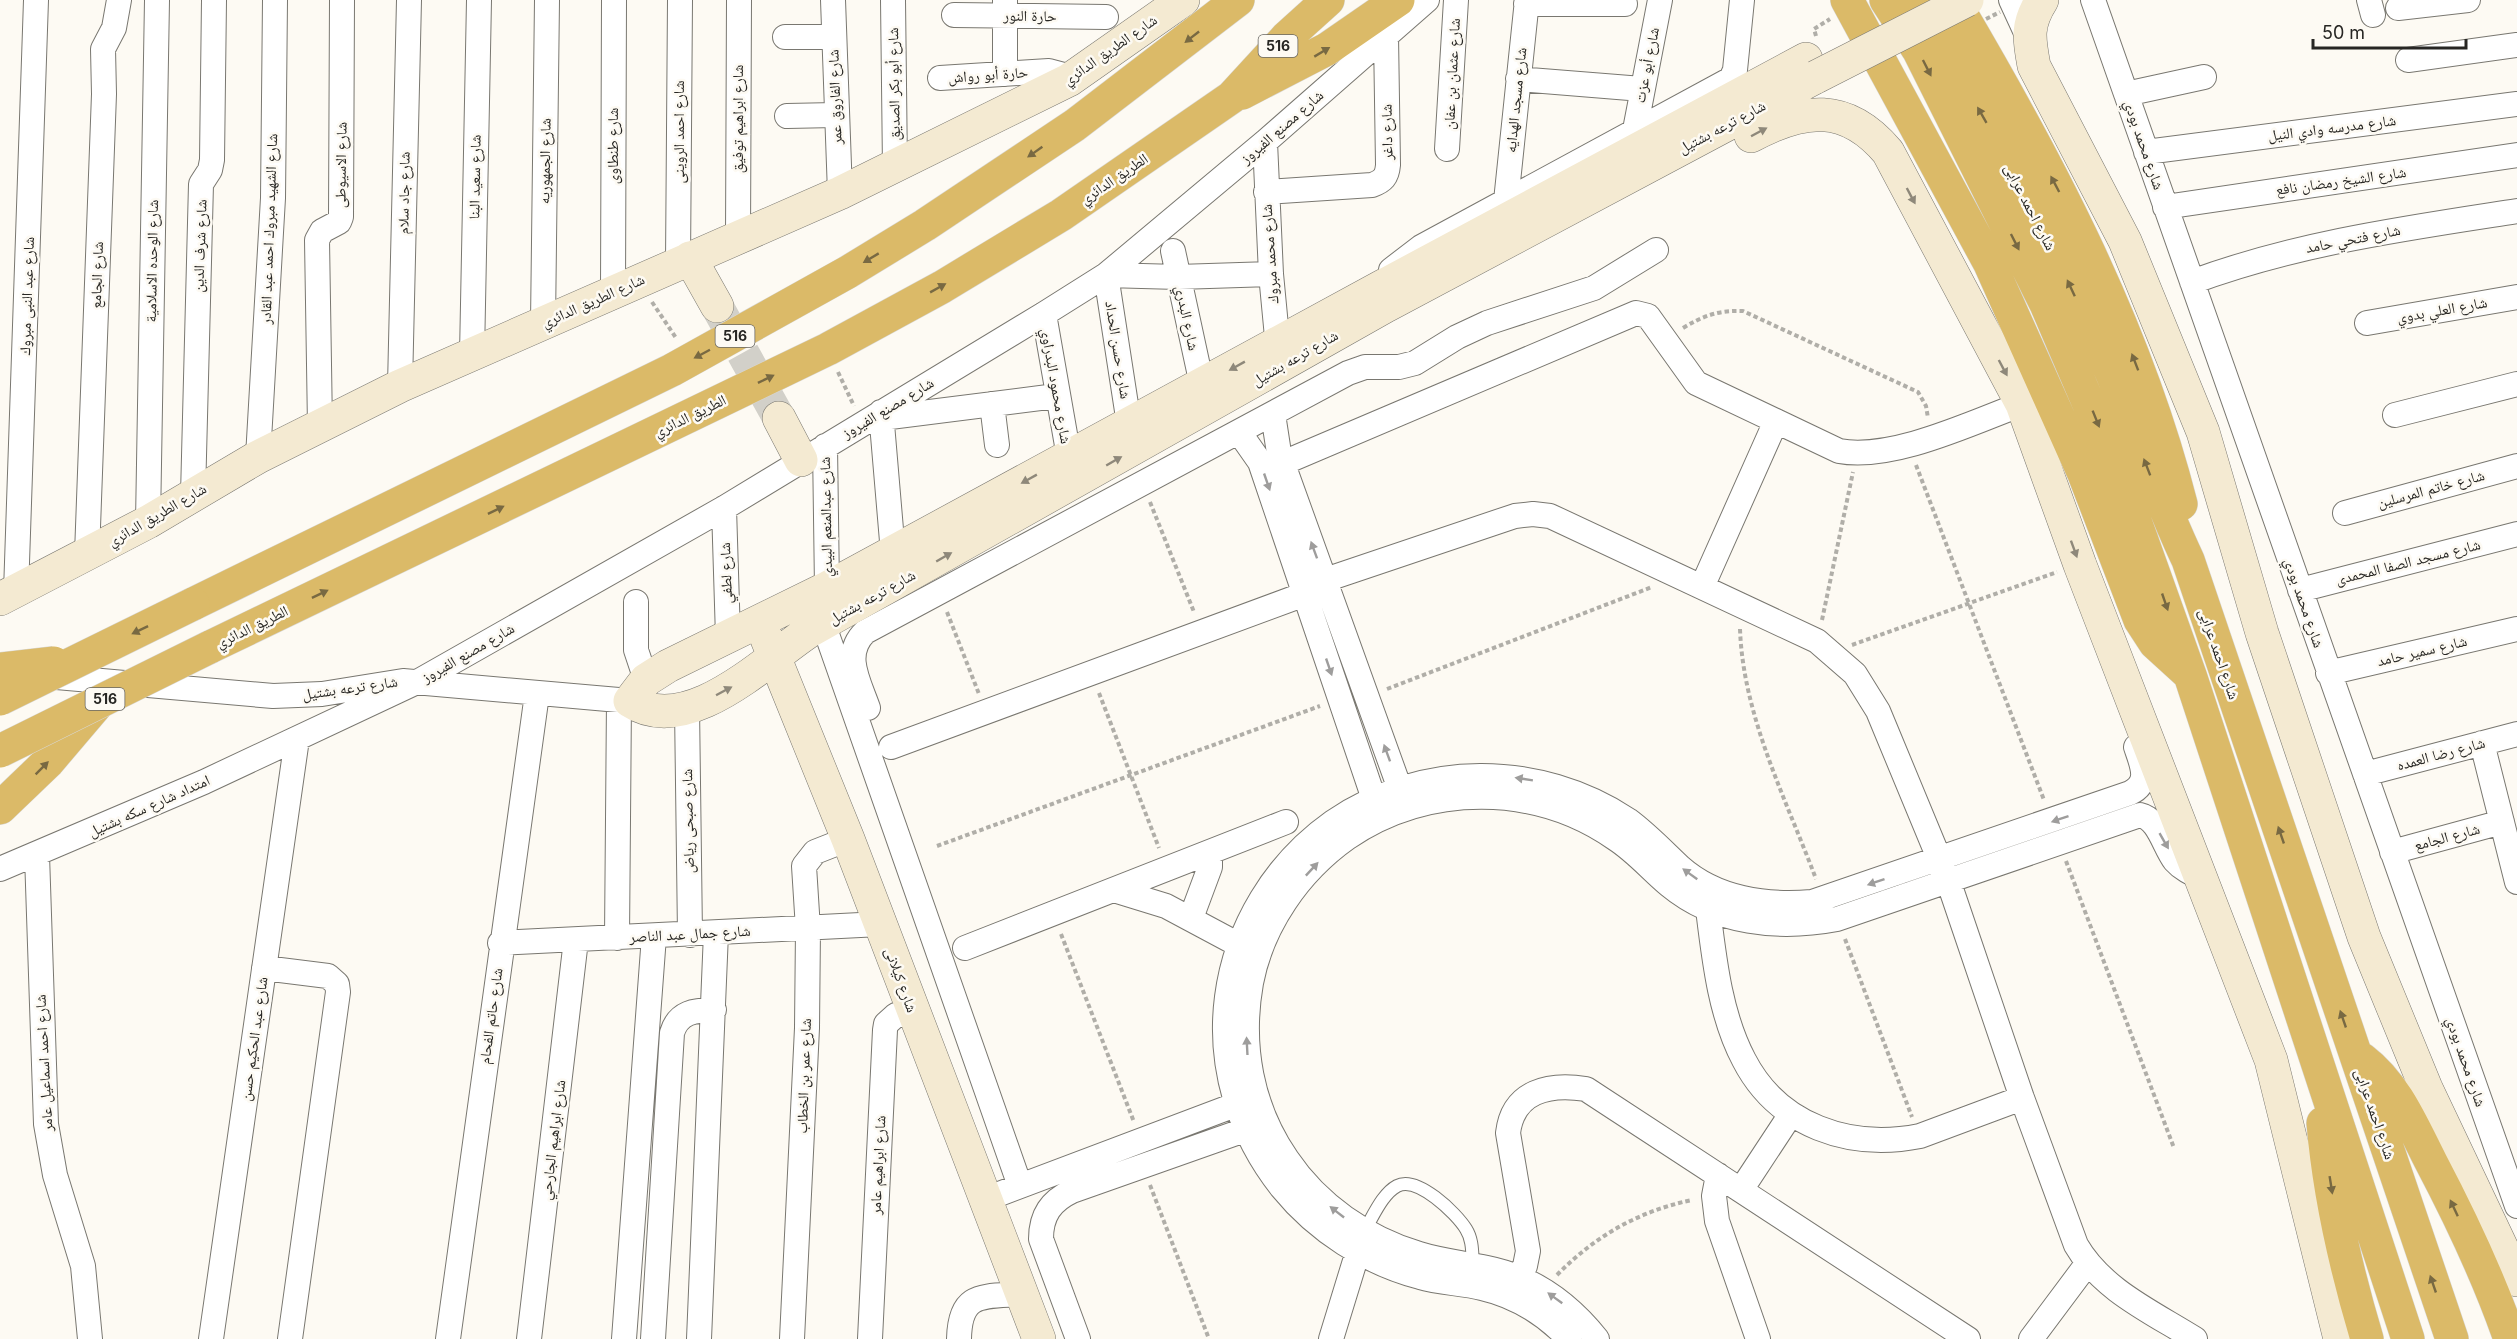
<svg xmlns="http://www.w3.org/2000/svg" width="2517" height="1339" font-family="Inter,'Noto Naskh Arabic',sans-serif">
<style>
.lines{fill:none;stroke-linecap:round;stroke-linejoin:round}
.secondary-tunnel{stroke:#d2d0c9;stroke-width:33;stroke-dasharray:33 16;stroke-linecap:butt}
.lane-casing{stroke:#797770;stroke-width:14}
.street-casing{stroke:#797770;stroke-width:26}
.secondary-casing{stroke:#797770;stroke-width:34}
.highway-casing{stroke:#d8d8d7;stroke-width:34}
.path{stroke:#b0aea8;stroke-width:4;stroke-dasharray:4.5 3;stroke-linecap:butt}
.lane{stroke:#fff;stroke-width:12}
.street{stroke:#fff;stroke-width:24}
.secondary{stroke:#f4ead2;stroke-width:33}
.highway{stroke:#dbba68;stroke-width:33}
.secondary-bridge-casing{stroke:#797770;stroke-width:34;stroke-linecap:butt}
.highway-bridge-casing{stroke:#d8d8d7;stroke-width:34;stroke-linecap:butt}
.path-bridge{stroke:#b0aea8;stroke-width:4;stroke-dasharray:4.5 3;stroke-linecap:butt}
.secondary-bridge{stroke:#f4ead2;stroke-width:33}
.highway-bridge{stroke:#dbba68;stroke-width:33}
.oneway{fill:#786942}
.oneway2{fill:#8e887a}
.oneway3{fill:#9e9d9c}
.labels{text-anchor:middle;stroke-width:5;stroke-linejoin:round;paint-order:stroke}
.shield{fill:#fdfaf3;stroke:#676661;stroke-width:1.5}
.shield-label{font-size:14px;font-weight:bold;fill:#272623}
.street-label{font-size:15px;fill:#272623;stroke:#fdfaf3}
</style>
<rect width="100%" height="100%" fill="#fdfaf3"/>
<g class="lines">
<path class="secondary-tunnel" d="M719 310 779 418"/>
<g class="lane-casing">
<path id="lane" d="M1364 1231C1373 1217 1382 1194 1397 1186 1417 1175 1456 1213 1466 1229 1473 1240 1472 1253 1473 1265"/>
</g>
<g class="street-casing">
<path id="street" d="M833 0 840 193
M893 0 895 168
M1005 0V74
M2011 0 2028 37
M2093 0 2517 1206
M2369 0 2373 15
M1526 4H1625
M2398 8 2468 0
M954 15 1106 17
M785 37H834
M2408 60 2517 45
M940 78 1049 71 1064 75 1069 80
M1518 79 1642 89
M2126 94 2204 77
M787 116 835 115
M1635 130 1660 0
M1265 142 1271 274 1279 358
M1447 149 1456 0
M2146 152 2517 104
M1266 192 1372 185C1383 181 1387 177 1388 165L1386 36
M1506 201 1527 0
M2165 207 2517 155
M738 237 739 0
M1173 251 1202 385
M678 263 680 0
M1391 270 1421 247 1731 79 1735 70 1742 0
M2192 282C2297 243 2407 228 2517 211
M613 292 614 0
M1044 314 1069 457
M543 323 547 0
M2367 323 2517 297
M472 355 479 0
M400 386 409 0
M992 404 997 445
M881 412 893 553
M1273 414 1279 453 1405 803
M2395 415 2517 384
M882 418 1056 396
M1129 424 1106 275 1178 277 1271 274
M320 426 317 240 322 231 339 222 341 217 342 0
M1239 432 1260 462 1379 814
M825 446 827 588
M258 457 273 198 275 0
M1283 463 1636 313 1648 316 1696 383 1839 451C1892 461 1971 423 2022 404
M193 495 201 184 210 170 212 160 214 0
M724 508 728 637
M2345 513 2517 466
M148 522 157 0
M87 554 104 94 103 49 114 28 119 0
M1325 580 1515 516 1533 514 1550 516 1817 641 1855 674 1878 711 1948 880 2022 1098 2076 1245C2102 1290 2152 1312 2195 1339
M1702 587 1776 421
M2300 590 2517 534
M16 592 36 0
M636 602V650L646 680
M823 623 1020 1186
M2328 673 2517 629
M45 676 273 696 322 694 403 681 630 701
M687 707 690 935
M868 708C859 682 842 654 865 632L1348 373 1365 367H1399L1415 363 1457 337 1487 323 1594 288 1656 250
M2482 743 2517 882
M891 747 1305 594
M2365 774 2517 734
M2392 852 2502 822
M37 855 46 1124 55 1175 83 1266 90 1339
M0 869 204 782 419 681 724 508 1044 314 1106 275 1265 142 1427 0
M1114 890 1166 906 1239 945
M1708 909C1714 958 1720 1015 1744 1060 1778 1126 1850 1150 1920 1136L2022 1098
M1191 918 1210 867V852
M617 938 619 700
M500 943 880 924
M965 948 1286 822
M264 968 328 976 337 984 338 992 290 1339
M1718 1175 1714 1196 1717 1221 1758 1339
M1741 1190 1791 1114
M986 1199 1251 1099
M1518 1277 1525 1266 1528 1251 1508 1133C1513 1091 1549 1083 1586 1089L1968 1339
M211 1339 297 739
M448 1339 537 694
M529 1339 576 940
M624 1339 654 936
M653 1339 672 1033C678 1012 695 1010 714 1010
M699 1339 716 933
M792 1339 807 1028 808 929 804 866 815 852 848 839
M870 1339 885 1030 886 1024 896 1015H914
M959 1339C960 1291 983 1297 1023 1294
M1078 1339 1041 1239C1041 1215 1051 1201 1072 1191L1259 1125
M1331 1339 1362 1238
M1569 1339C1545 1314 1517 1296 1482 1288 1462 1283 1440 1283 1420 1277 1367 1263 1317 1231 1282 1188 1239 1134 1218 1066 1227 997 1236 927 1275 863 1333 822 1422 761 1538 761 1628 820 1647 834 1663 851 1680 867 1716 899 1766 906 1812 902L2130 793C2151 783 2142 765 2136 747
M1597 1339C1569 1304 1532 1277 1487 1268 1464 1263 1441 1261 1419 1254 1366 1238 1318 1205 1287 1159 1251 1107 1240 1045 1251 983 1262 925 1299 872 1347 838 1428 783 1536 783 1616 839 1636 852 1651 870 1669 885 1716 924 1779 930 1837 919L2140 815C2159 819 2164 847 2175 861 2182 869 2191 873 2200 877
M2031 1339 2087 1264"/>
</g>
<g class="secondary-casing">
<path id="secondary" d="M2042 0C2026 25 2029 39 2034 66L2125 241 2203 432 2262 633 2364 937 2426 1088 2517 1280
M1806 59 1379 288 827 588 668 666 646 680 630 701C688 739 765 660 811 630L1386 306 1816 77
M1751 136C1803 108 1846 102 1888 152L2022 404 2080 565 2271 1060 2340 1339
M690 258 717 306
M779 418 801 460
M0 599 148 522 258 457 400 386 840 193 1069 80 1183 0
M767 639 848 839 1039 1339"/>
</g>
<g class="highway-casing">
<path id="highway" d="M1847 0 1990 264 2084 474 2140 620 2155 643 2189 674
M1886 0 1919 51 2046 304 2115 465 2190 675 2408 1339
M1914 0C1988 119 2056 245 2112 374 2138 436 2159 499 2188 560L2452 1339
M1953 0C2047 159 2135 324 2181 504
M1242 93 1327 49 1398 0
M193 604 672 370 848 272 925 225 1075 125 1238 0
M210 647 828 349 942 287 1061 215 1232 97 1287 37 1328 0
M0 808 48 762 99 702
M2362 1059C2396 1085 2412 1125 2431 1162 2461 1219 2489 1278 2510 1339
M2323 1123C2329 1196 2346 1269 2367 1339"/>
</g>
<path class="path" d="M1816 36 1814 29 1830 19
M652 302 676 338
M1683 328C1703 316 1718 310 1743 311L1918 392 1926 406 1928 418
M838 372 854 406
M1916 465 2044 800
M1150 502 1194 612
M947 612 979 694
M1822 620 1853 472
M1740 629C1743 716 1786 799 1816 879
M1852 645 2057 572
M1387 689 1652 587
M1099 693 1159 848
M937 846 1320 706
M2066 861 2174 1148
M1061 934 1134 1122
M1845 939 1912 1117
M1150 1185 1209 1339
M1557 1275C1595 1236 1639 1211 1692 1200"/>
<use href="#lane" class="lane"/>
<use href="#street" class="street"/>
<use href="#secondary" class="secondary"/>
<use href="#highway" class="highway"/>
<g class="secondary-bridge-casing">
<path id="secondary-bridge" d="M1816 77 1967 0"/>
</g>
<g class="highway-bridge-casing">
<path id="highway-bridge" d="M0 669 54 663
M0 699 193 604
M0 751 210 647"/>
</g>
<path class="path-bridge" d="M1986 19 2000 12"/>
<use href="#secondary-bridge" class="secondary-bridge"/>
<use href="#highway-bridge" class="highway-bridge"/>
</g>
<defs><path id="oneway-solid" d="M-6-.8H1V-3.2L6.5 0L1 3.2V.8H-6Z" transform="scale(1.5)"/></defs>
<g class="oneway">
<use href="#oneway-solid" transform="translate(1192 37) rotate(142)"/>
<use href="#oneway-solid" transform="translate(1322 52) rotate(-31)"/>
<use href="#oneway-solid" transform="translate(1927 68) rotate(63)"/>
<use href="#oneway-solid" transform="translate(1982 115) rotate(-120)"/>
<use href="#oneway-solid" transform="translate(1035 152) rotate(145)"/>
<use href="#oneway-solid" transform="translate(2055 184) rotate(-118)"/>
<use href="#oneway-solid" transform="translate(2015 242) rotate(63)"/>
<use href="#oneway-solid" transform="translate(871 258) rotate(149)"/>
<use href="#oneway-solid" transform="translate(938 288) rotate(-29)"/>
<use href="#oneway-solid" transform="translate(2071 288) rotate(-115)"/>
<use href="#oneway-solid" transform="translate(702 354) rotate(152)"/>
<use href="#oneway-solid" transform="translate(2135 362) rotate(-111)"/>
<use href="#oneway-solid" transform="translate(766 379) rotate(-26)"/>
<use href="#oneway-solid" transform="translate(2096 419) rotate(68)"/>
<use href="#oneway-solid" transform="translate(2147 467) rotate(-111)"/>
<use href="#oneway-solid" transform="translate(496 510) rotate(-26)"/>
<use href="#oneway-solid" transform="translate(320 594) rotate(-26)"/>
<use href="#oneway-solid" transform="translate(2165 602) rotate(71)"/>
<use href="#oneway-solid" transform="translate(140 630) rotate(154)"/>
<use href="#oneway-solid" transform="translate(42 768) rotate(-45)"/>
<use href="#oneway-solid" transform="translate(2281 835) rotate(-109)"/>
<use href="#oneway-solid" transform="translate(2343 1019) rotate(-109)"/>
<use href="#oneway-solid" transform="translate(2331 1185) rotate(81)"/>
<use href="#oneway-solid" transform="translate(2454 1208) rotate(-115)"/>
<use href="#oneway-solid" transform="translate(2433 1284) rotate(-109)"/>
</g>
<g class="oneway2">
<use href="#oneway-solid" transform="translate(1759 132) rotate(-28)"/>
<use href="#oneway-solid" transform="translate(1911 196) rotate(62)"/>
<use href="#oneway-solid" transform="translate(1237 366) rotate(151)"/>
<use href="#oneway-solid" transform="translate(2003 368) rotate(62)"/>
<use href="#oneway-solid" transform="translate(1114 461) rotate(-30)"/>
<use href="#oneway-solid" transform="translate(1029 479) rotate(151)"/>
<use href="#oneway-solid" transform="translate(2074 549) rotate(70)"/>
<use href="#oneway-solid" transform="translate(944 557) rotate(-30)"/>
<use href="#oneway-solid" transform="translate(724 691) rotate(-28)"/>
</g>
<g class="oneway3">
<use href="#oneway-solid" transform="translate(1267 482) rotate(71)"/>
<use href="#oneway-solid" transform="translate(1314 550) rotate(-110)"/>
<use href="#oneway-solid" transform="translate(1329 667) rotate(71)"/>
<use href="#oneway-solid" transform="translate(1387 753) rotate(-110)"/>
<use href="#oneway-solid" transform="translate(1524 779) rotate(-171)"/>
<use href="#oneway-solid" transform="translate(2060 819) rotate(161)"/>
<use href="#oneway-solid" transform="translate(2164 841) rotate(60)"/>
<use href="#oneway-solid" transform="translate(1312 869) rotate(-47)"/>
<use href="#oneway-solid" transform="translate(1690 874) rotate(-144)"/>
<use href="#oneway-solid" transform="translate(1876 882) rotate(161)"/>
<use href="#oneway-solid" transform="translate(1247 1046) rotate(-93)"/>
<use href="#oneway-solid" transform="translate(1337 1212) rotate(-142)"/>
<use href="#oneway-solid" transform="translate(1555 1298) rotate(-144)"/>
</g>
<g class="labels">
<g class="shield">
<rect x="1258.5" y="35" width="39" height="22" rx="4.5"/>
<rect x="715.5" y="325" width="39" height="22" rx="4.5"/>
<rect x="85.5" y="688" width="39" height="22" rx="4.5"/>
</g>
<g class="shield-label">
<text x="1278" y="51">516</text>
<text x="735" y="341">516</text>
<text x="105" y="704">516</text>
</g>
<g class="street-label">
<text transform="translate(1030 16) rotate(1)" y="5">حارة النور</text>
<text transform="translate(1110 50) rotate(-35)" y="5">شارع الطريق الدائري</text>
<text transform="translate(1647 65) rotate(-79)" y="5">شارع أبو عزت</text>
<text transform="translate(1452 74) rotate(-87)" y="5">شارع عثمان بن عفان</text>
<text transform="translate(988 75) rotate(-4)" y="5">حارة أبو رواش</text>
<text transform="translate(894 84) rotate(-91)" y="5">شارع أبو بكر الصديق</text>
<text transform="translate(835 97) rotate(-92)" y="5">شارع الفاروق عمر</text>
<text transform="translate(1516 100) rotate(-84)" y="5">شارع مسجد الهدايه</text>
<text transform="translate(738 119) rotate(-90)" y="5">شارع ابراهيم توفيق</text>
<text transform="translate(1282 127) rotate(-41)" y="5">شارع مصنع الفيروز</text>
<text transform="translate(1722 127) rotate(-28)" y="5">شارع ترعه بشتيل</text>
<text transform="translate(2332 128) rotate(-7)" y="5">شارع مدرسه وادي النيل</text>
<text transform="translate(679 132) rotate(-90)" y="5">شارع احمد الروينى</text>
<text transform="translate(1387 132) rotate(-91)" y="5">شارع داغر</text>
<text transform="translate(2144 145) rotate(71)" y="5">شارع محمد بودي</text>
<text transform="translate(613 146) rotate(-90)" y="5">شارع طنطاوى</text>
<text transform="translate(545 161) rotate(-89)" y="5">شارع الجمهوريه</text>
<text transform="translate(341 165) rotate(-89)" y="5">شارع الاسيوطى</text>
<text transform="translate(475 177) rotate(-89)" y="5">شارع سعيد البنا</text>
<text transform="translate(1114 179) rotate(-34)" y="5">الطريق الدائري</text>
<text transform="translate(2341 181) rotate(-8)" y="5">شارع الشيخ رمضان نافع</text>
<text transform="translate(404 193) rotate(-89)" y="5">شارع جاد سلام</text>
<text transform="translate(2030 207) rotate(63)" y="5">شارع احمد عرابى</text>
<text transform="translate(269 229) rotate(-88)" y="5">شارع الشهيد مبروك احمد عبد القادر</text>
<text transform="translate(2353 239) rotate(-11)" y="5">شارع فتحي حامد</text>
<text transform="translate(200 246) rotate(-88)" y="5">شارع شرف الدين</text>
<text transform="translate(1270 254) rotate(-94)" y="5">شارع محمد مبروك</text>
<text transform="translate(152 261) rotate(-89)" y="5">شارع الوحده الاسلامية</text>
<text transform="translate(97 275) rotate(-88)" y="5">شارع الجامع</text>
<text transform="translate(27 296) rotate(-88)" y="5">شارع عبد النبى مبروك</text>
<text transform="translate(593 301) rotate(-24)" y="5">شارع الطريق الدائري</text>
<text transform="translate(2442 310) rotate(-10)" y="5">شارع العلي بدوي</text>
<text transform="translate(1187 318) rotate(78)" y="5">شارع البدري</text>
<text transform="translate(1118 350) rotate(81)" y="5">شارع حسن الحداد</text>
<text transform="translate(1295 358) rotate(-30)" y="5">شارع ترعه بشتيل</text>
<text transform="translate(1056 386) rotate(80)" y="5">شارع محمود البدراوي</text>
<text transform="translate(888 408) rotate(-31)" y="5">شارع مصنع الفيروز</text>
<text transform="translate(690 416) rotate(-26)" y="5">الطريق الدائري</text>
<text transform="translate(2431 489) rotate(-15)" y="5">شارع خاتم المرسلين</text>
<text transform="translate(157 515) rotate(-30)" y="5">شارع الطريق الدائري</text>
<text transform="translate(826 517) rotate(-91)" y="5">شارع عبدالمنعم البيدي</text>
<text transform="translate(2408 562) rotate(-14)" y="5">شارع مسجد الصفا المحمدى</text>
<text transform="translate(726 573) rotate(-92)" y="5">شارع لطفي</text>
<text transform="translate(872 597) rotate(-29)" y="5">شارع ترعه بشتيل</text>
<text transform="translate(2304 603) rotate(71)" y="5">شارع محمد بودي</text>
<text transform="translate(252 627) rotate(-26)" y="5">الطريق الدائري</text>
<text transform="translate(2422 651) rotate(-13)" y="5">شارع سمير حامد</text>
<text transform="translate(468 653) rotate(-30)" y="5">شارع مصنع الفيروز</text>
<text transform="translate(2219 654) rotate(71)" y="5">شارع احمد عرابى</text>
<text transform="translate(350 688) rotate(-8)" y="5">شارع ترعه بشتيل</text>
<text transform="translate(2441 754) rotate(-15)" y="5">شارع رضا العمده</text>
<text transform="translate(149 806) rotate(-24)" y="5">امتداد شارع سكه بشتيل</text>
<text transform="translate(688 821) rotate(-91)" y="5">شارع صبحى رياض</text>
<text transform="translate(2447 837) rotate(-15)" y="5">شارع الجامع</text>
<text transform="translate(690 934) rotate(-3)" y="5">شارع جمال عبد الناصر</text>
<text transform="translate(901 980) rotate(70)" y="5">شارع كيلانى</text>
<text transform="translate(491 1016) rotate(-82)" y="5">شارع حاتم الفحام</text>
<text transform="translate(254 1039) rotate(-82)" y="5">شارع عبد الحكيم حسن</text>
<text transform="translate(2466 1062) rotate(71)" y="5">شارع محمد بودي</text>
<text transform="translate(44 1063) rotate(-93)" y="5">شارع احمد اسماعيل عامر</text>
<text transform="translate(804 1076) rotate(-88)" y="5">شارع عمر بن الخطاب</text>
<text transform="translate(2375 1114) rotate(71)" y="5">شارع احمد عرابى</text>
<text transform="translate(553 1140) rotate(-83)" y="5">شارع ابراهيم الجارحي</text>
<text transform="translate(878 1165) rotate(-87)" y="5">شارع ابراهيم عامر</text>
</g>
</g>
<path d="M2313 39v9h153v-9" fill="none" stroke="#272623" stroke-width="3"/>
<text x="2322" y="39" font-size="18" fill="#272623" stroke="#fdfaf3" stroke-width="4.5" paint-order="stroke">50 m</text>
</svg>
